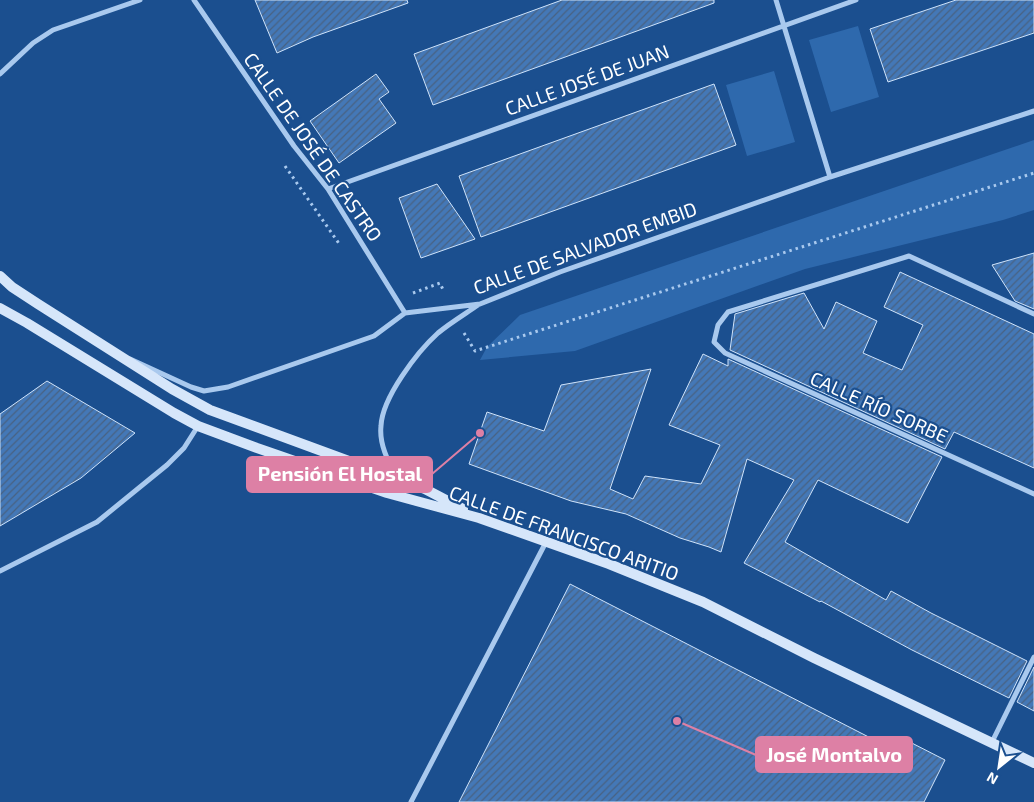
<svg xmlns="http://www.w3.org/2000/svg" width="1034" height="802" font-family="'Exo 2',sans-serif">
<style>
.garden{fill:#2e69ad}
.building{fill:url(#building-hatch);stroke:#cfe3fa}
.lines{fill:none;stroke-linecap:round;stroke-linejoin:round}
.path{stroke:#a9c9ee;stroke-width:3;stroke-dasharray:2.5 4;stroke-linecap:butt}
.minor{stroke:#a9c9ee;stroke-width:5}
.secondary{stroke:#d6e6fa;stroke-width:10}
.labels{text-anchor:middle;stroke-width:4.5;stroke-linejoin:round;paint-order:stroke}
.street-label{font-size:19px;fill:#fff;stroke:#1b4f8f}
.leader{fill:none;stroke:#dd80a5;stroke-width:2}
.callout-dot{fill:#dd80a5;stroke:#1b4f8f;stroke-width:2}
.callout{fill:#dd80a5;stroke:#dd80a5;stroke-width:2}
.callout-label{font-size:20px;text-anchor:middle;font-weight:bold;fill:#fff}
</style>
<defs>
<pattern id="building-hatch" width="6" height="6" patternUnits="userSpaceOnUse" patternTransform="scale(1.25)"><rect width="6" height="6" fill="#4478b7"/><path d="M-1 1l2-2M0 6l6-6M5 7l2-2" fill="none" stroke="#486282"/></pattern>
</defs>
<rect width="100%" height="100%" fill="#1b4f8f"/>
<path class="garden" d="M858 26 879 97 831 112 809 40Z
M774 71 795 142 747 156 726 85Z
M1034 140V210L1003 220 805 269 575 351 480 360 487 347 520 315Z"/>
<path class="building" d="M255 0H407L408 3 313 37 277 53Z
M562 0H714V3L433 105 414 54Z
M956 0H1034V33L888 82 870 29Z
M376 74 389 92 379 99 396 123 339 163 310 121Z
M714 84 736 145 481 237 459 176Z
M437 184 475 239 421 258 399 198Z
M1034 253V309L1015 301 992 265Z
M900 272 1034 334V468L954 432 945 449 730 350 735 314 804 293 824 329 836 302 877 321 863 353 902 370 923 325 884 307Z
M703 354 728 366V359L942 457 908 523 818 480 785 542 886 600 891 591 931 613 1027 661 1009 698 912 650 821 601 820 602 744 563 794 480 747 459 721 552 709 547 680 538 626 514 571 501 469 464 487 412 544 431 561 385 651 369 610 489 633 499 645 476 701 484 720 445 669 425Z
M47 381 135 433 81 478 0 526V414Z
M570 584 896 751 902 738 945 760 924 802H459Z
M1034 667V711L1017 702Z"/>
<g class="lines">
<path class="path" d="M285 166 340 245
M413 293 440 283 444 292
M464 333 475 351 1034 173"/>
<path class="minor" d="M194 0 294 146 328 189 405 313
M776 0 830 177
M0 74 33 43 53 30 140 0
M328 189 856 0
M1034 314 909 256 728 312 718 325 714 342 725 353 1034 494
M130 359 191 387 204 391 228 387 374 336 405 313 480 304 560 272 830 177 1034 111
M396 476C388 461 379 444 381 426 382 398 417 352 438 333 450 323 465 314 478 305
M0 571 97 522 167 465 184 448 198 426
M992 742 1034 657
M411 802 546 542"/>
<path class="secondary" d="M0 276 12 287 38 304 172 389 210 410 425 489 463 509
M0 308 27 323 174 413 198 426 257 448 387 493 479 518 609 564 703 602 814 658 1034 763"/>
</g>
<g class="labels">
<g class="street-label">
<text transform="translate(587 80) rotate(-20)" y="7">CALLE JOSÉ DE JUAN</text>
<text transform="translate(313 147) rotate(55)" y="7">CALLE DE JOSÉ DE CASTRO</text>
<text transform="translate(585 248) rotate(-20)" y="7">CALLE DE SALVADOR EMBID</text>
<text transform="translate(879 407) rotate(24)" y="7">CALLE RÍO SORBE</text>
<text transform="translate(564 533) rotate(20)" y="7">CALLE DE FRANCISCO ARITIO</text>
</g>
</g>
<path class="leader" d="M480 433L432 474M677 721L756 755"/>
<g class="callout-dot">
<circle cx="480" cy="433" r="5"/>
<circle cx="677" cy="721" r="5"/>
</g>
<g class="callout">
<rect x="247" y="457" width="185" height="35" rx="5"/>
<rect x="756" y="737" width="156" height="35" rx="5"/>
</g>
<g class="callout-label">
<text x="340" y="481">Pensión El Hostal</text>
<text x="834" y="762">José Montalvo</text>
</g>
<g transform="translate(999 767) rotate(210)" stroke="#1b4f8f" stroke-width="4" paint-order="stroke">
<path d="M0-4L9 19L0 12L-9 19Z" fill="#ffffff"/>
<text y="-8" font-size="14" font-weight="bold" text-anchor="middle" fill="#ffffff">N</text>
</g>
</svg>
